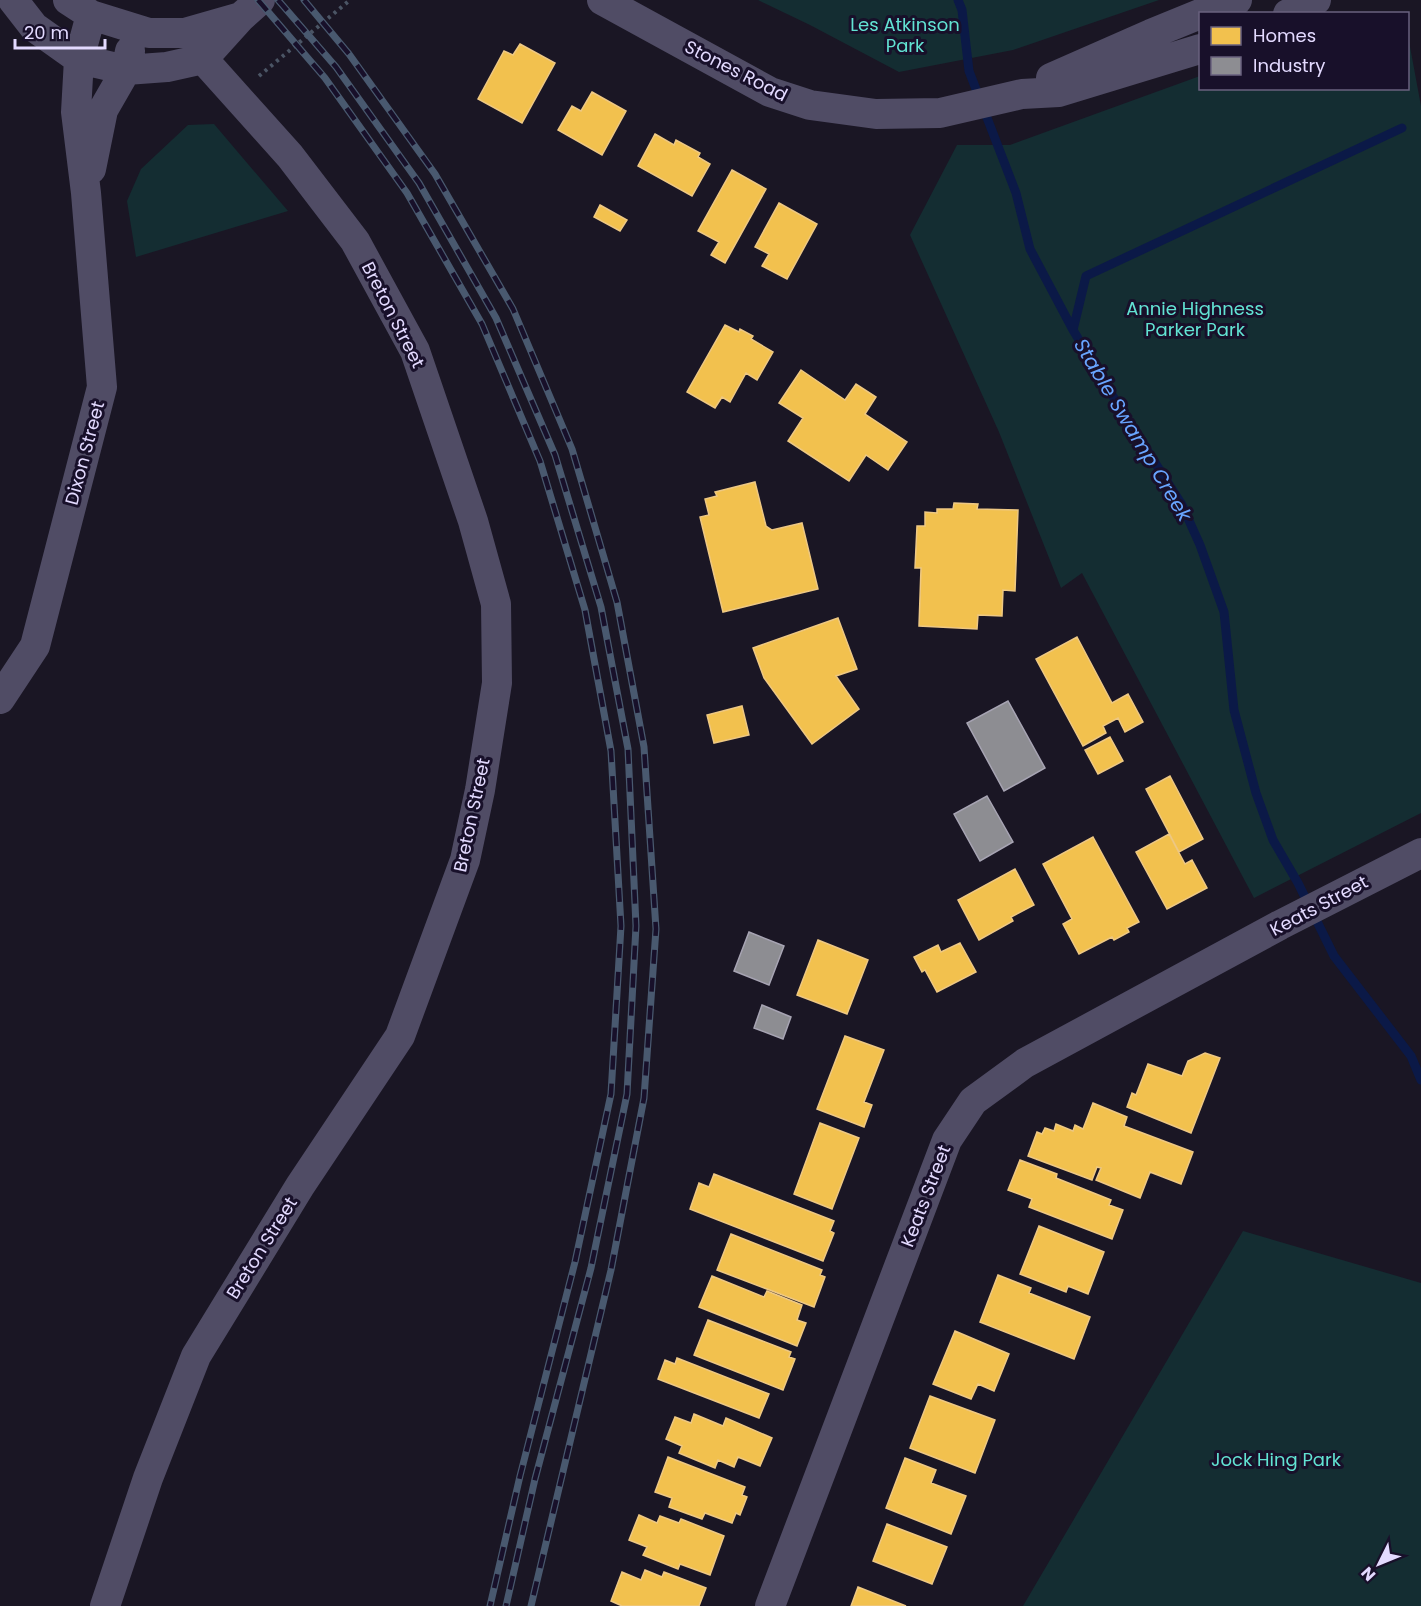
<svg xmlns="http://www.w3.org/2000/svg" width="1421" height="1606" font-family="Poppins,sans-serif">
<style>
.green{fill:#142d32}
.homes{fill:#f2c14e;stroke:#eec883;stroke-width:1.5}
.industry{fill:#8d8d92;stroke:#a7a4b3;stroke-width:1.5}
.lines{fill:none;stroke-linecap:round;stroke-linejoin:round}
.stream{stroke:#0b1947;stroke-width:9}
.path{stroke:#4b5565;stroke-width:4;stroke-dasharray:3 4.5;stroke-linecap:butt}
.minor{stroke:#504c65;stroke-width:30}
.rail-casing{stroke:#49596f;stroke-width:7}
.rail{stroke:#18102a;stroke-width:4.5;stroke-dasharray:14;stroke-linecap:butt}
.labels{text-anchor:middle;stroke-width:6;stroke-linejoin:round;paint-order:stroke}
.park-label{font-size:18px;fill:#62e3d3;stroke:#18102a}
.street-label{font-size:18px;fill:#e3daff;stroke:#18102a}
.water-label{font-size:20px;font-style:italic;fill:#68a5ff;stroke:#18102a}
</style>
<rect width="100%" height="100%" fill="#1a1624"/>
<path class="green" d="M758 0H1159L1013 50 899 72 810 25Z
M1408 36 1421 106V813L1254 898 1082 573 1061 588 999 432 910 235 957 145H1010L1200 76V88H1408Z
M214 124 288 211 136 257 127 201 141 169 188 125Z
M1243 1231 1421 1283V1606H1023Z"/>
<path class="homes" d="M520 44 555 63 522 123 478 99 504 51 513 55Z
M592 92 626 111 602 155 558 130 572 106 581 111Z
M655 134 674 145 676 140 700 153 698 157 710 164 692 196 638 166Z
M732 170 766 189 725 263 711 255 719 242 698 231Z
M779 203 817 224 787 279 762 266 769 254 755 247Z
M600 205 627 220 620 231 594 217Z
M725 325 739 332 740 329 753 336 751 339 773 352 757 380 746 373 730 402 722 397 715 408 687 392Z
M801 370 845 400 856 384 876 397 865 414 907 442 888 470 866 455 849 481 788 441 803 418 779 403Z
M755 482 766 526 772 530 802 523 818 589 723 612 700 517 709 515 705 499 717 496 715 492Z
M954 503 978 504 977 509 1018 510 1015 591 1003 590 1002 616 978 615 977 629 919 626 921 568H915L917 526H925V512L937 513V509H953Z
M838 618 857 669 836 676 859 709 812 744 764 678 753 648Z
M1077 637 1112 703 1128 694 1143 722 1125 732 1118 718 1103 726 1106 733 1083 746 1036 659Z
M742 706 749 735 714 743 707 715Z
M1110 737 1123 761 1098 774 1085 750Z
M1170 776 1203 839 1179 852 1146 789Z
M1169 834 1185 864 1192 860 1207 888 1167 909 1136 852Z
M1093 837 1139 922 1127 928 1129 932 1114 940 1112 937 1079 954 1063 924 1072 919 1043 864Z
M1015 869 1034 905 1011 917 1013 921 979 940 958 900Z
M818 940 868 960 847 1014 797 995Z
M960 943 976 972 937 992 925 970 922 972 914 957 938 945 941 952Z
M845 1036 884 1050 864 1102 872 1105 864 1127 817 1109Z
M1205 1053 1220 1058 1191 1133 1127 1107 1132 1093 1136 1095 1148 1064 1182 1076 1188 1061Z
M1093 1103 1127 1117 1124 1126 1193 1152 1181 1184 1150 1172 1140 1198 1096 1180 1101 1168 1097 1167 1092 1180 1028 1156 1037 1132 1042 1134 1045 1128 1054 1131 1056 1124 1073 1131 1075 1125 1083 1129Z
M820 1123 859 1138 832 1209 794 1194Z
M1020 1160 1057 1174 1056 1178 1111 1200 1109 1205 1123 1210 1112 1239 1029 1207 1032 1199 1008 1190Z
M714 1174 834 1221 830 1231 834 1233 823 1261 690 1209 699 1183 709 1187Z
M1039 1226 1104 1252 1088 1294 1068 1286 1066 1292 1020 1274Z
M731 1234 822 1270 820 1275 825 1277 814 1307 717 1270Z
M998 1275 1031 1288 1029 1293 1090 1317 1074 1359 980 1322Z
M712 1276 764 1297 767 1291 802 1305 797 1320 806 1323 797 1346 699 1307Z
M708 1320 791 1352 789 1357 795 1359 783 1390 694 1355Z
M955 1331 1009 1354 994 1391 978 1384 971 1399 933 1384Z
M677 1358 769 1394 759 1418 658 1379 665 1360 675 1364Z
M930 1396 995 1420 975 1473 910 1448Z
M694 1414 723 1426 726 1418 772 1438 760 1466 738 1457 734 1467 718 1460 715 1468 679 1453 682 1446 666 1439 675 1417 691 1423Z
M668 1457 745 1487 742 1495 747 1497 740 1515 736 1513 732 1523 705 1513 702 1519 669 1507 672 1498 655 1492Z
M905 1458 936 1470 931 1483 966 1496 951 1534 886 1508Z
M639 1515 657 1523 660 1516 679 1523 681 1519 724 1536 710 1575 680 1564 678 1569 643 1555 647 1547 629 1540Z
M887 1524 947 1547 932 1584 873 1561Z
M645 1570 662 1577 664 1572 706 1588 699 1606H622L611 1601 622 1572 641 1580Z
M858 1587 906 1606H851Z"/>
<path class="industry" d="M1008 701 1045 768 1004 791 967 723Z
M987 796 1013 842 980 861 954 814Z
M749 932 784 946 769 985 734 971Z
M762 1005 791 1017 783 1039 754 1028Z"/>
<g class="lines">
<path class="stream" d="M958 0 962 10 969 71 1016 193 1030 249 1073 330 1120 408 1182 505 1200 545 1224 612 1234 710 1256 793 1273 840 1298 883 1334 956 1411 1056 1421 1080
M1073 330 1086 276 1402 128"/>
<path class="path" d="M259 76 350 0"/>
<path class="minor" d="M13 0 34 27 79 59 126 70 167 67 203 59 241 17 260 0
M68 0 91 15 149 33H185L241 17
M602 0 770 92 810 105 876 114 940 113 1022 94 1059 92 1200 49
M1203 14 1237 0
M1288 14 1316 0
M1051 78 1151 34 1200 14
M91 169 103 110 126 70 130 51
M0 699 35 646 102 387 86 193 76 112 79 59 91 15
M105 1606 148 1478 196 1356 300 1186 400 1036 465 860 480 790 497 683 496 604 473 521 415 351 355 241 290 156 203 59
M770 1606 947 1140 973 1101 1025 1063 1280 925 1421 853"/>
<g class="rail-casing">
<path id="rail" d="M258 0 325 78 407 193 482 324 540 461 585 610 611 751 621 926 611 1094 575 1262 520 1476 490 1606
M278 0 336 67 419 183 496 318 555 455 601 607 628 749 636 926 627 1094 591 1268 535 1479 506 1606
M304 0 349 54 435 174 513 309 572 449 617 602 644 747 656 929 644 1098 611 1270 531 1606"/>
</g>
<use href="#rail" class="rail"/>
</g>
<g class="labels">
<g class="park-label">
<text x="905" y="31">Les Atkinson<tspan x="905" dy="21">Park</tspan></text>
<text x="1195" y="315">Annie Highness<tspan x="1195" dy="21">Parker Park</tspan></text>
<text x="1276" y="1466">Jock Hing Park</text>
</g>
<g class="street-label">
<text transform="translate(736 71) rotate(27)" y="6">Stones Road</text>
<text transform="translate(393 315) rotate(63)" y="6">Breton Street</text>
<text transform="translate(85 453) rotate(-75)" y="6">Dixon Street</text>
<text transform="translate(472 815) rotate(-78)" y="6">Breton Street</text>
<text transform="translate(1319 906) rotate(-28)" y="6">Keats Street</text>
<text transform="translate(926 1196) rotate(-69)" y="6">Keats Street</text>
<text transform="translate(262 1248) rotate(-58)" y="6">Breton Street</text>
</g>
<g class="water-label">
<text transform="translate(1133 430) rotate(59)" y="7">Stable Swamp Creek</text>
</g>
</g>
<rect x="1199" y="12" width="210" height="78" fill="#18102a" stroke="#69617f" stroke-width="1.5"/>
<rect x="1211" y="27" width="30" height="18" fill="#f2c14e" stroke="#69617f" stroke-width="1.5"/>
<text x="1253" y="42" font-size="18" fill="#e3daff">Homes</text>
<rect x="1211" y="57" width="30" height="18" fill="#8d8d92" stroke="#69617f" stroke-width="1.5"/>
<text x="1253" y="72" font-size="18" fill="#e3daff">Industry</text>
<g transform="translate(1379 1564) rotate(227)" stroke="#18102a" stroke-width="4.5" paint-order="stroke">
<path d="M0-4.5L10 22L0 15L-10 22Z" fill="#e3daff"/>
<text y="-9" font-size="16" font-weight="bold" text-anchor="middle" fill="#e3daff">N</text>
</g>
<path d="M15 39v9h90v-9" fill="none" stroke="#e3daff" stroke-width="3"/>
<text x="24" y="39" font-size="18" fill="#e3daff" stroke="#18102a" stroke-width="4.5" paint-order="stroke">20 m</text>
</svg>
